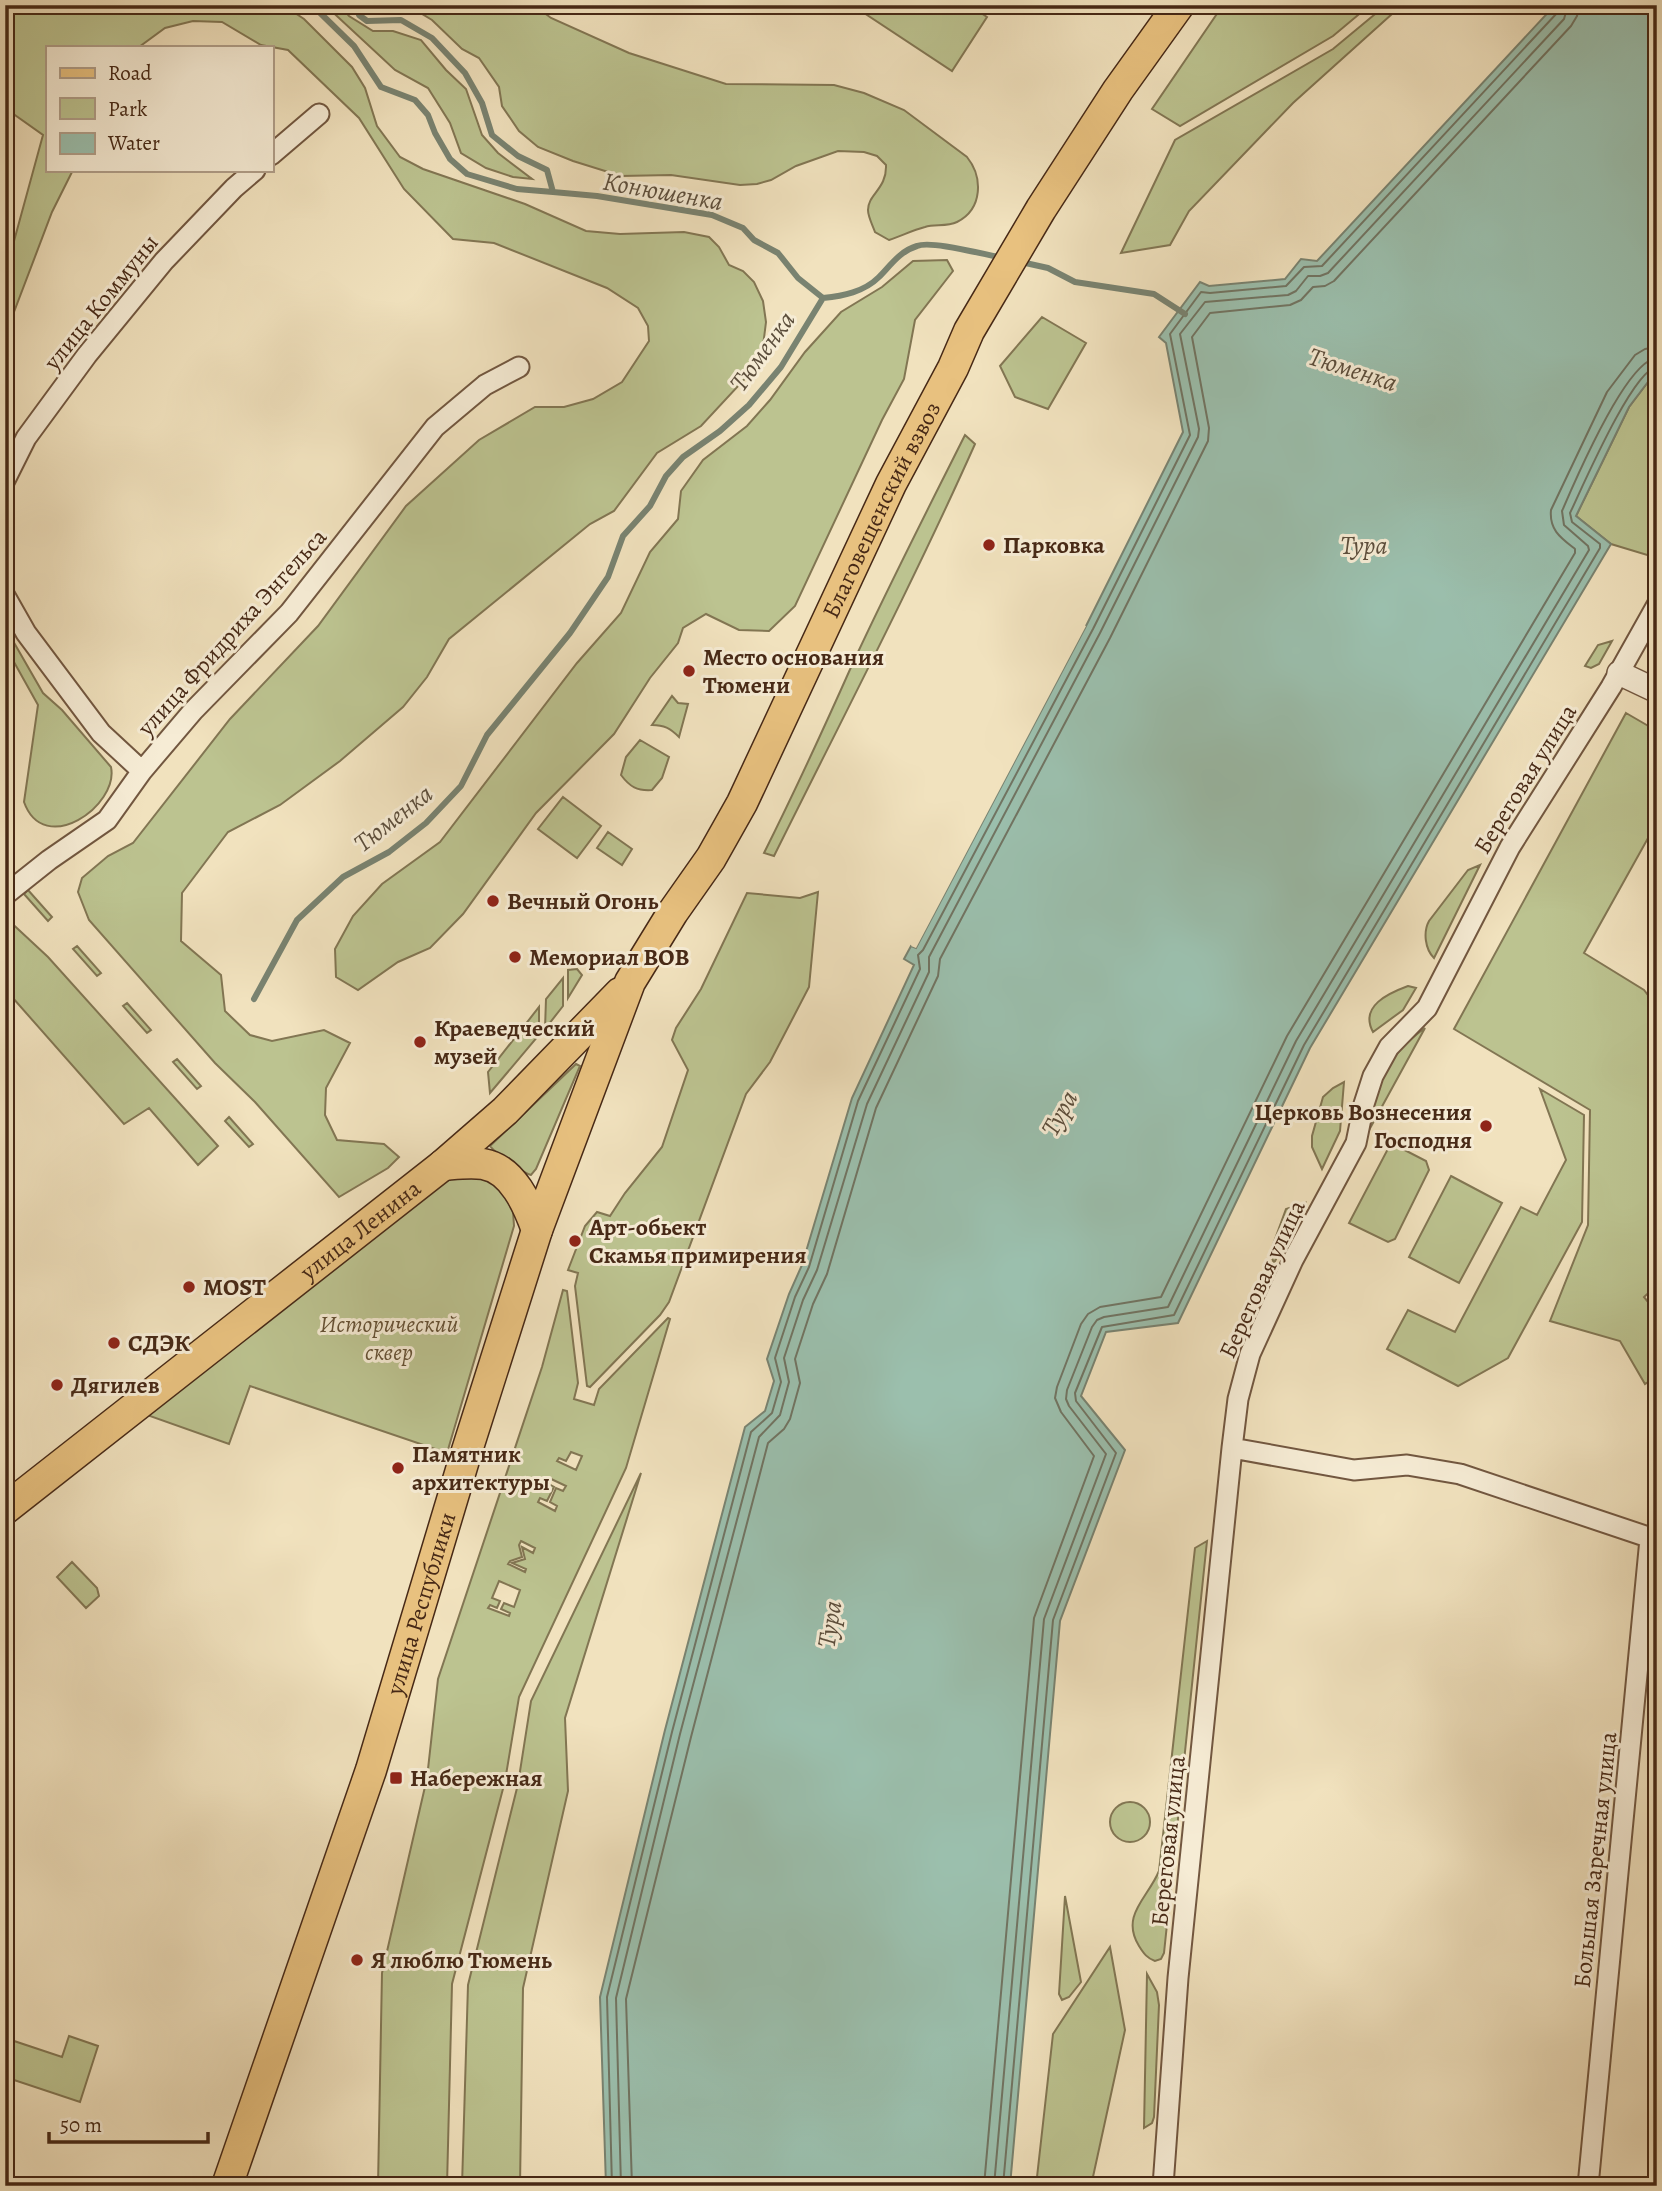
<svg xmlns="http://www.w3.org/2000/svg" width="1662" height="2191" font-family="Alegreya,serif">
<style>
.green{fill:#bcc390;stroke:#827653;stroke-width:2;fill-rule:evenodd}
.water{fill:#9bbfad;stroke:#798371;stroke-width:2}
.pier{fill:#f1e2be}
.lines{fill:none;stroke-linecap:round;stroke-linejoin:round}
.shore{stroke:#717462;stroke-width:2}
.stream{stroke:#798371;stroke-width:6}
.minor-casing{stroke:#725740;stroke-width:23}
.tertiary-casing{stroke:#725740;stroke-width:26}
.primary-casing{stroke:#472916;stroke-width:33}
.minor{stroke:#f6ecd5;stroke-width:19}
.tertiary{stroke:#f6ecd5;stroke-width:23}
.primary{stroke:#e8c17f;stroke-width:30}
.poi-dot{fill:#8f2418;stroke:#f6ecd5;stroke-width:2.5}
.labels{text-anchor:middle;stroke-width:6;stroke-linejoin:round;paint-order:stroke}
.street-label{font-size:24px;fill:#472916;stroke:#f6ecd5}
.poi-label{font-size:24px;font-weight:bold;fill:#472916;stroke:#f6ecd5;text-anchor:start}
.park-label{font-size:24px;font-style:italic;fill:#645034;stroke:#f6ecd5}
.water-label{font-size:26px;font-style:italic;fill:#5c4e3c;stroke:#f6ecd5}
</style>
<rect width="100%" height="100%" fill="#f1e2be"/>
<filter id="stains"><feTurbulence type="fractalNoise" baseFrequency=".00286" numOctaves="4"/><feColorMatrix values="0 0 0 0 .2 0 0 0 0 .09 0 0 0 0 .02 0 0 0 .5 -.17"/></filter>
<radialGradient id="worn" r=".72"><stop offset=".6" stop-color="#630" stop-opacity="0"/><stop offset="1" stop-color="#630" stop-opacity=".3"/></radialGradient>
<path class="green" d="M5 5H283L304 19 352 67 365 88 377 126 400 157 423 169 525 204 586 231 620 234 684 232 709 237 719 247 729 265 743 271 754 282 763 301 766 322 763 346 753 370 701 426 657 453 614 511 590 524 449 639 427 677 403 707 340 761 280 805 228 832 182 893 181 941 221 975 225 1011 250 1035 272 1041 324 1030 350 1043 326 1088 325 1115 337 1140 384 1144 399 1157 388 1168 339 1197 255 1102 215 1063 89 920 78 892 82 878 108 856 133 843 230 719 318 626 406 506 479 440 535 407H564L593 399 622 382 649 341 648 326 638 308 607 288 494 243 453 239 404 189 359 118 288 50 261 45 222 22 193 21 165 28 139 47H47V170H73L52 212 6 333 5 274 43 135 5 108Z
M325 5H340L349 16 373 31H393L421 40 446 70 466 89 482 135 498 153 532 179 513 177 486 168 461 153 450 123 428 88 395 70Z
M389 5H534L551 18 629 53 726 84 834 85 864 93 904 110 967 157C983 177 983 209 957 222 947 227 935 224 925 227 913 230 901 236 889 240L875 232C873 226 868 217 868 210 868 194 887 189 886 165L877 156 864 152 838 151 796 166 771 180 757 184 740 185 671 175 621 176 573 161 538 147 519 131 502 106 499 87 479 58 462 49 432 20 422 14Z
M852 5H969L987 17 952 71Z
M1223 5H1370L1333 36 1180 126 1152 109Z
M1386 5H1402L1293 103 1189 211 1170 245 1121 253 1175 140 1333 49Z
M947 260 953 271 915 320 904 379 882 420 795 606 769 631 739 630 706 614 683 628 678 643 650 678 614 734 536 813 463 914 430 948 398 962 358 990 336 977 335 949 353 916 382 884 440 842 577 663 621 613 650 552 678 519 681 491 703 460 747 426 770 400 805 352 841 312 882 287 913 261Z
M1042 317 1086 343 1048 409 1015 397 1000 366Z
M1657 370V558L1611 544 1576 516 1629 407Z
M965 435 975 444C913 583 842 719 774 856L764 853C795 791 824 728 852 665 888 587 927 511 965 435Z
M5 627 43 693 62 710 111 767C119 806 44 858 24 802L38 705 5 646Z
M1612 641 1599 664 1591 668 1585 666 1598 645Z
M672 696 678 703 688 704 679 737C670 728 664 725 652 725Z
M1626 713 1657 731V822L1584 953 1644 990 1657 1007V1285L1644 1297 1657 1313V1376L1645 1384 1620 1341 1550 1321 1588 1225 1590 1110 1454 1029Z
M640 740 669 757 662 778 652 790C637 791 630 787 621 775L626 757Z
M563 797 601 826 577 858 538 829Z
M608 832 632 849 622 865 597 848Z
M1480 865 1434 958C1425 949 1423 932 1429 921L1468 870Z
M28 890 52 917 48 921 24 894Z
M818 892 809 987 770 1062 746 1094 669 1302 660 1315 590 1387 587 1386 575 1286 578 1273 568 1270 585 1226 597 1212 610 1216 625 1193 662 1147 688 1070 672 1040 676 1028 701 989 747 893 800 898Z
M5 917 48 957 218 1146 198 1165 149 1108 124 1124 5 989Z
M77 946 101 973 97 976 73 949Z
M577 969 582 975 568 998V970Z
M563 978V1006L545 1029 546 999Z
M1408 986 1416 988 1403 1010 1373 1032C1359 1006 1389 993 1408 986Z
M127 1003 151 1030 147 1033 123 1006Z
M539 1007V1035L490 1093 488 1072Z
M1425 1028 1368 1132C1374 1086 1386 1056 1425 1028Z
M177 1059 201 1086 197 1089 173 1062Z
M576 1064 580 1066 536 1169 531 1175C523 1173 495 1153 490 1146Z
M1344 1082 1340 1131 1322 1169 1312 1147V1136L1323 1097 1333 1088Z
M1540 1089 1584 1115 1582 1222 1508 1358 1458 1386 1387 1349 1408 1310 1455 1332 1521 1207 1537 1215 1566 1160Z
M229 1117 253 1144 249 1147 225 1121Z
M1391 1143 1426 1161 1429 1170 1395 1239 1388 1242 1349 1223Z
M476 1174 502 1188 513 1211 514 1226 447 1453 250 1386 229 1444 147 1415 448 1178Z
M1451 1176 1502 1203 1459 1283 1409 1257Z
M1305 1203 1274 1263 1270 1253 1286 1209Z
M563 1290 567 1291 578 1383 574 1399 594 1405 599 1389 668 1318 670 1319 626 1468 519 1697 505 1781 452 1984 447 2186H378L382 1973 427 1778 438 1679 542 1367ZM571 1452 582 1456 576 1470 557 1461 559 1458 566 1461ZM549 1478 566 1486 563 1491 556 1488 550 1502 557 1506 555 1511 538 1502 540 1498 547 1501 554 1487 547 1483ZM521 1541 535 1548 533 1553 522 1547 525 1559 512 1563 526 1569 525 1572 508 1564 510 1561 522 1557 519 1545ZM499 1581 520 1590 514 1607 504 1603 501 1609 510 1613 509 1616 488 1608 490 1605 497 1608 500 1601 492 1598Z
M641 1473 565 1718 568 1791 523 1988 520 2186H462L468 1985 518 1784 531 1701Z
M1207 1541 1164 1953 1161 1959 1155 1961C1147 1958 1144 1954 1139 1946 1120 1915 1148 1898 1159 1871L1195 1548Z
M72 1562 97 1588 99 1596 86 1608 57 1577Z
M1110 1822a20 20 0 1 1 40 0a20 20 0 1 1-40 0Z
M1065 1896 1081 1982 1069 1997 1062 2000 1059 1994Z
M1110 1947 1125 2030 1091 2186H1036L1053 2034Z
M1147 1974 1157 1992 1159 2005 1154 2117 1152 2123 1144 2128Z
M69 2036 98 2046 80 2102 5 2077V2038L62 2057Z"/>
<path class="water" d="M1555 5H1657V370L1629 407 1576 516 1611 544 1310 1048 1178 1323 1106 1332 1081 1396 1125 1450 1060 1621 1010 2186H606L600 1997 665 1730 745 1427 765 1411 774 1381 767 1359 789 1294 802 1265 852 1098 914 965 904 959 911 946 916 948 1086 626 1183 432 1166 343 1159 337 1200 282 1209 286 1285 279 1301 259 1317 261Z"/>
<path class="pier" d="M1083 625 1086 626 916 948 911 946Z"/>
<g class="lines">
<path class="shore" d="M612 2186 607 1997 672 1732 751 1432 772 1413 781 1382 775 1358 795 1297 809 1267 858 1101 920 969 918 955 923 950 1093 629 1190 435 1170 334 1201 292 1210 293 1286 286 1304 267 1322 266 1557 13 1559 5
M621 2186 616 1998 680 1734 759 1437 780 1415 789 1382 784 1358 803 1300 817 1270 867 1104 929 972V957L1100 633 1198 437 1199 429 1180 334 1205 302 1288 295 1296 291 1308 276H1320L1328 273 1564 19 1568 5
M632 2186 626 1999 691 1737 768 1443 784 1429 790 1419 800 1383 795 1359 813 1304 827 1274 876 1108 938 976 940 959 1110 638 1208 441 1209 428 1192 337 1210 313 1290 305 1301 300 1313 287 1325 286 1334 281 1571 26 1577 16 1579 5
M984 2186 1034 1618 1094 1456 1061 1412 1055 1398 1057 1387 1081 1324 1088 1314 1100 1307 1161 1297 1287 1036 1575 553V549C1561 538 1549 530 1551 510L1607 392 1635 355 1645 349 1657 347
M994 2186 1044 1619 1106 1454 1069 1406 1066 1399 1067 1390 1092 1327 1097 1320 1104 1317 1168 1307 1296 1041 1589 550 1588 546 1564 525 1562 511C1575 481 1626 360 1657 358
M1003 2186 1053 1620 1116 1453 1076 1401 1075 1393 1102 1327 1174 1315 1304 1045 1600 548V544L1572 522 1570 513C1582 488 1633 369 1657 367"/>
<path class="stream" d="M312 5 354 46 381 87 415 100 428 115 435 133 450 159 467 174 517 189 553 192
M356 5 359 15 367 21 401 20 432 38 465 73 482 103 492 135 518 156 547 170 553 192 597 196 712 215 743 228 754 240 778 253 798 278 823 298
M1021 262 1048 268 1075 282 1154 294 1185 314
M254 999 297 920 343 877 389 852 426 823 461 786 487 735 570 633 608 577 623 536 650 506 666 476 683 457 720 431 749 405 781 367 823 298C843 296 864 292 879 277 890 266 900 251 917 246 931 240 986 255 1004 258"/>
<g class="minor-casing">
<path id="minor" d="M271 155 319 114
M5 480 26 438 87 355 164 261 234 188 255 170
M5 596 26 633 101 733 142 771
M5 895 49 860 107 820 142 771 193 711 289 613 435 427 485 385 519 367
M1232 1448 1354 1470 1407 1465 1460 1474 1657 1540
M1163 2186 1178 1978 1232 1448 1238 1399 1250 1354 1293 1260 1356 1143 1364 1104 1373 1076 1389 1047 1427 1008 1510 847 1611 687 1657 605
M1588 2186 1650 1539"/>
</g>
<g class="tertiary-casing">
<path id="tertiary" d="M1619 673 1657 691"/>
</g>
<g class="primary-casing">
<g id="primary">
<path d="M443 1165C456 1164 470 1162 483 1164 513 1169 528 1205 537 1230"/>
<path id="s1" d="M5 1509 443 1165 505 1111 620 993"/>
<path id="s2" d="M227 2186 371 1770 464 1460 537 1230 630 982 673 912 711 858 742 803 891 484 953 368 969 331 1041 209 1118 90 1179 5"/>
</g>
</g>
<use href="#minor" class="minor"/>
<use href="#tertiary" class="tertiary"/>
<use href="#primary" class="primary"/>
</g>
<g class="poi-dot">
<circle cx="989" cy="545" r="7"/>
<circle cx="689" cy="671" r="7"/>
<circle cx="493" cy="901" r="7"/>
<circle cx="515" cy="957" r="7"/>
<circle cx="420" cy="1042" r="7"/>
<circle cx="1486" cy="1126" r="7"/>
<circle cx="575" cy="1241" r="7"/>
<circle cx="189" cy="1287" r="7"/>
<circle cx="114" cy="1343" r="7"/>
<circle cx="57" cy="1385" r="7"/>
<circle cx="398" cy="1468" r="7"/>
<rect x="389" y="1771" width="14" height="14" rx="3.5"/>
<circle cx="357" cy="1960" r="7"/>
</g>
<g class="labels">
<g class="street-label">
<text transform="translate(101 302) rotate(-51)" y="8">улица Коммуны</text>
<text dy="8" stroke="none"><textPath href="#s2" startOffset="1806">Благовещенский взвоз</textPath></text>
<text transform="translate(232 632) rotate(-48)" y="8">улица Фридриха Энгельса</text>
<text transform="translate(1525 779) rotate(-58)" y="8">Береговая улица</text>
<text dy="8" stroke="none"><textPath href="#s1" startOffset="452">улица Ленина</textPath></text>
<text transform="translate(1262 1279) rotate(-65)" y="8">Береговая улица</text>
<text dy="8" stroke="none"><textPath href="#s2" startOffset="614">улица Республики</textPath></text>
<text transform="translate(1168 1841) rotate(-84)" y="8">Береговая улица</text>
<text transform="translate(1595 1860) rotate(-84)" y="8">Большая Заречная улица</text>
</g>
<g class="poi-label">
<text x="1003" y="553">Парковка</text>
<text x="703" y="665">Место основания<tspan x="703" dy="28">Тюмени</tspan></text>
<text x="507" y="909">Вечный Огонь</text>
<text x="529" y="965">Мемориал ВОВ</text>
<text x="434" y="1036">Краеведческий<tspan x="434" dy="28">музей</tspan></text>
<text x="1472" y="1120" text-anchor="end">Церковь Вознесения<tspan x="1472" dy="28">Господня</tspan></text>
<text x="589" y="1235">Арт-обьект<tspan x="589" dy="28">Скамья примирения</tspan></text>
<text x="203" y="1295">MOST</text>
<text x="128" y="1351">СДЭК</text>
<text x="71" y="1393">Дягилев</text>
<text x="412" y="1462">Памятник<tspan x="412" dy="28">архитектуры</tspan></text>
<text x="410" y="1786">Набережная</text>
<text x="371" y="1968">Я люблю Тюмень</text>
</g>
<g class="park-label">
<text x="389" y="1332">Исторический<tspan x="389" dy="28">сквер</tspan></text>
</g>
<g class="water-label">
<text transform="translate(663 191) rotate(10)" y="9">Конюшенка</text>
<text transform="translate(762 351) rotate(-54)" y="9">Тюменка</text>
<text transform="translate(1353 369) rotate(18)" y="9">Тюменка</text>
<text x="1364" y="554">Тура</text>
<text transform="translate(393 818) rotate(-38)" y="9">Тюменка</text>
<text transform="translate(1059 1113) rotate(-61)" y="9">Тура</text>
<text transform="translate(829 1624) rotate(-81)" y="9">Тура</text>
</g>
</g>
<rect width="1662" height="2191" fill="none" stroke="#f1e2be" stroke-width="28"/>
<rect x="7" y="7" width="1648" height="2177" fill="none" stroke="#472916" stroke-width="3.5"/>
<rect x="14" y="14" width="1634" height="2163" fill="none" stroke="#472916" stroke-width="2"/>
<rect x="46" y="46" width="228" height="126" fill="#f6ecd5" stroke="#b09e89" stroke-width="2"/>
<rect x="60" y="68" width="35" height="10" fill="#e8c17f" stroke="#b09e89" stroke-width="2"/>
<text x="108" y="80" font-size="21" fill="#472916">Road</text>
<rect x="60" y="98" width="35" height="21" fill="#bcc390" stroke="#b09e89" stroke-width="2"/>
<text x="108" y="116" font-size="21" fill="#472916">Park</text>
<rect x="60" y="133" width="35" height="21" fill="#9bbfad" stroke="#b09e89" stroke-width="2"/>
<text x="108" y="150" font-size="21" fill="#472916">Water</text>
<path d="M49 2132v10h159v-10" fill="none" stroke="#472916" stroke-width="3.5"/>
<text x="60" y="2132" font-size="21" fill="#472916" stroke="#f6ecd5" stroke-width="5" paint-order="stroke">50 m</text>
<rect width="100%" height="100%" filter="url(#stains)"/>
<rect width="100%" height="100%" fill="url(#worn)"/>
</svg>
